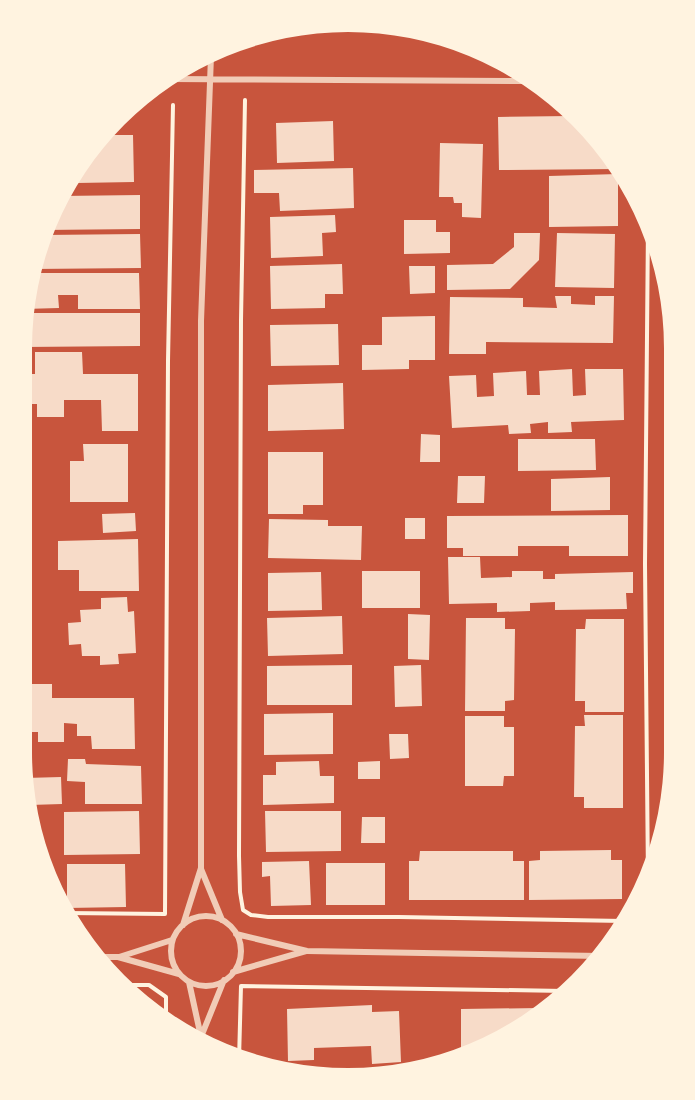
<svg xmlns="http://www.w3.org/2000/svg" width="695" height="1100" font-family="'Sofia Sans Condensed',sans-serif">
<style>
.building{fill:#f7dbc8}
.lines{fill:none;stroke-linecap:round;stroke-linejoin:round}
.path{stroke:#fff3e0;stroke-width:4}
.minor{stroke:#f1ccb7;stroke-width:6}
</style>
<rect width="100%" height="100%" fill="#c8553d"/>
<path class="building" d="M570 116 617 169 499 170 498 117Z
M333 121 334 161 277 163 276 123Z
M104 135H133L134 182 77 183V168L89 148Z
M440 143 483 144 481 218 462 217V203H454L453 197H439Z
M353 168 354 208 280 211 279 193H254V170Z
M618 174V226L549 227V176Z
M140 195V229L44 230 46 222 61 196Z
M335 215 336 232 322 233 323 256 271 258 270 217Z
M404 220H436V232H450V253L404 254Z
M514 233H540L539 260 510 289 447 290V265L493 264 514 247Z
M557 233 615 234 614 288 555 287Z
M140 234 141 268 33 269 43 235Z
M342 264 343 294H325V308L271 309 270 266Z
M409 266H435V293L410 294Z
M32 273H139L140 309H78V295H58L59 308 24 309Z
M555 296H571V304L595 305V296H614L613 343 486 342V354H449L450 297 523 298V307L557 308Z
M30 313H140V346L23 347 24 321H31Z
M435 316V360H409V369L362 370V345H382V317Z
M338 324 339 365 271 366 270 325Z
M35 352H82L83 374H138V431H102L101 400H64V417H37V404H23V374H35Z
M572 369 573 396 586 395 585 369H623L624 420 571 422 572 432 548 433V422L530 424 531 433 509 434 508 425 452 428 449 376 476 375 477 397 494 396 493 373 526 371 527 395H540L539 371Z
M343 383 344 429 268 431V385Z
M421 434 440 435V462H420Z
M518 439H595L596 470 518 471Z
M83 444H128V502H70V461H84Z
M268 452H323V505H303V514H268Z
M458 476H485L484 503H457Z
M610 477V510L551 511V479Z
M135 513 136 531 103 533 102 514Z
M628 515V556H569V546H518V556H463V548H447V516Z
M405 518H425V539H405Z
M269 519 328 520V526H362L361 560 268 558Z
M138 539 139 591H79V570H58V541Z
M448 557H480L481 578 512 577V571H543V579H555V574L633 572V593H626L627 609 555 610V602L530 603V611L497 612V603L449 604Z
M362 571H420V608H362Z
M321 572 322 610 268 611V573Z
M127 597 128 612 134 611 136 653 118 654 119 664 100 665V656H82L81 644 69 645 68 623 81 622 80 610 101 609V598Z
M408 614 430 615 429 660 408 659Z
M342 616 343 654 268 656 267 618Z
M466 618H505V629H515L514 700 505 701V711H465Z
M586 619H624V712H585V701H575L576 629H585Z
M352 665V705H267V666Z
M421 665 422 706 395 707 394 666Z
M21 684H52V698H134L135 749H92L91 736H77V724L64 723V742H38V732H21Z
M333 713V754L264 755V714Z
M584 715H623V808H584V797H574L575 726H585Z
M465 716H504V727H514V776H504L503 786H465Z
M389 734H408L409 758 390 759Z
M68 759H85L86 764 141 766 142 804H85V782L67 781Z
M319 761 320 776H334V803L263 805V775H276V762Z
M380 761V779H358V762Z
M61 777 62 804 30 805 25 778Z
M139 811 140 854 64 855V812Z
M265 811H341V851L266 852Z
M362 817H385V843H361Z
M611 850V860H622V899L529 900V861L540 860V851Z
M420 851H513V861H524V900H409V861H419Z
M309 861 311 905 271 906 270 876 262 877V862Z
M326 863H385V905H326Z
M67 864H125L126 907 67 908Z
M372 1005V1012L399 1011 401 1062 372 1064 371 1046 314 1048V1060L288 1061 287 1009Z
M539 1008H546L529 1024 461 1055V1009Z"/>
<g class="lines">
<path class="path" d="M245 100 241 320 239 856 240 892 243 910 251 915 268 917H399L624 921
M648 223 645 564 648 880
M66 913 165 914 168 361 173 105
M124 985H149L166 997V1021
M239 1060 241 986 565 991"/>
<path class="minor" d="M168 79 530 81
M201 869 222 920
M171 951a35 35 0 1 1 70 0a35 35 0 1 1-70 0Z
M183 925 201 868V321L211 56
M236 934 307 951 601 956
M98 957H118L179 974
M119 957 172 940
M233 972 306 951
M189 982 201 1037
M201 1037 224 980"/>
</g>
<path d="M0 0H695V1100H0ZM348 32H348A316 316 0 0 1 664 348V752A316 316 0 0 1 348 1068H348A316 316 0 0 1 32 752V348A316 316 0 0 1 348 32Z" fill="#fff3e0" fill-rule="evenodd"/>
</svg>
